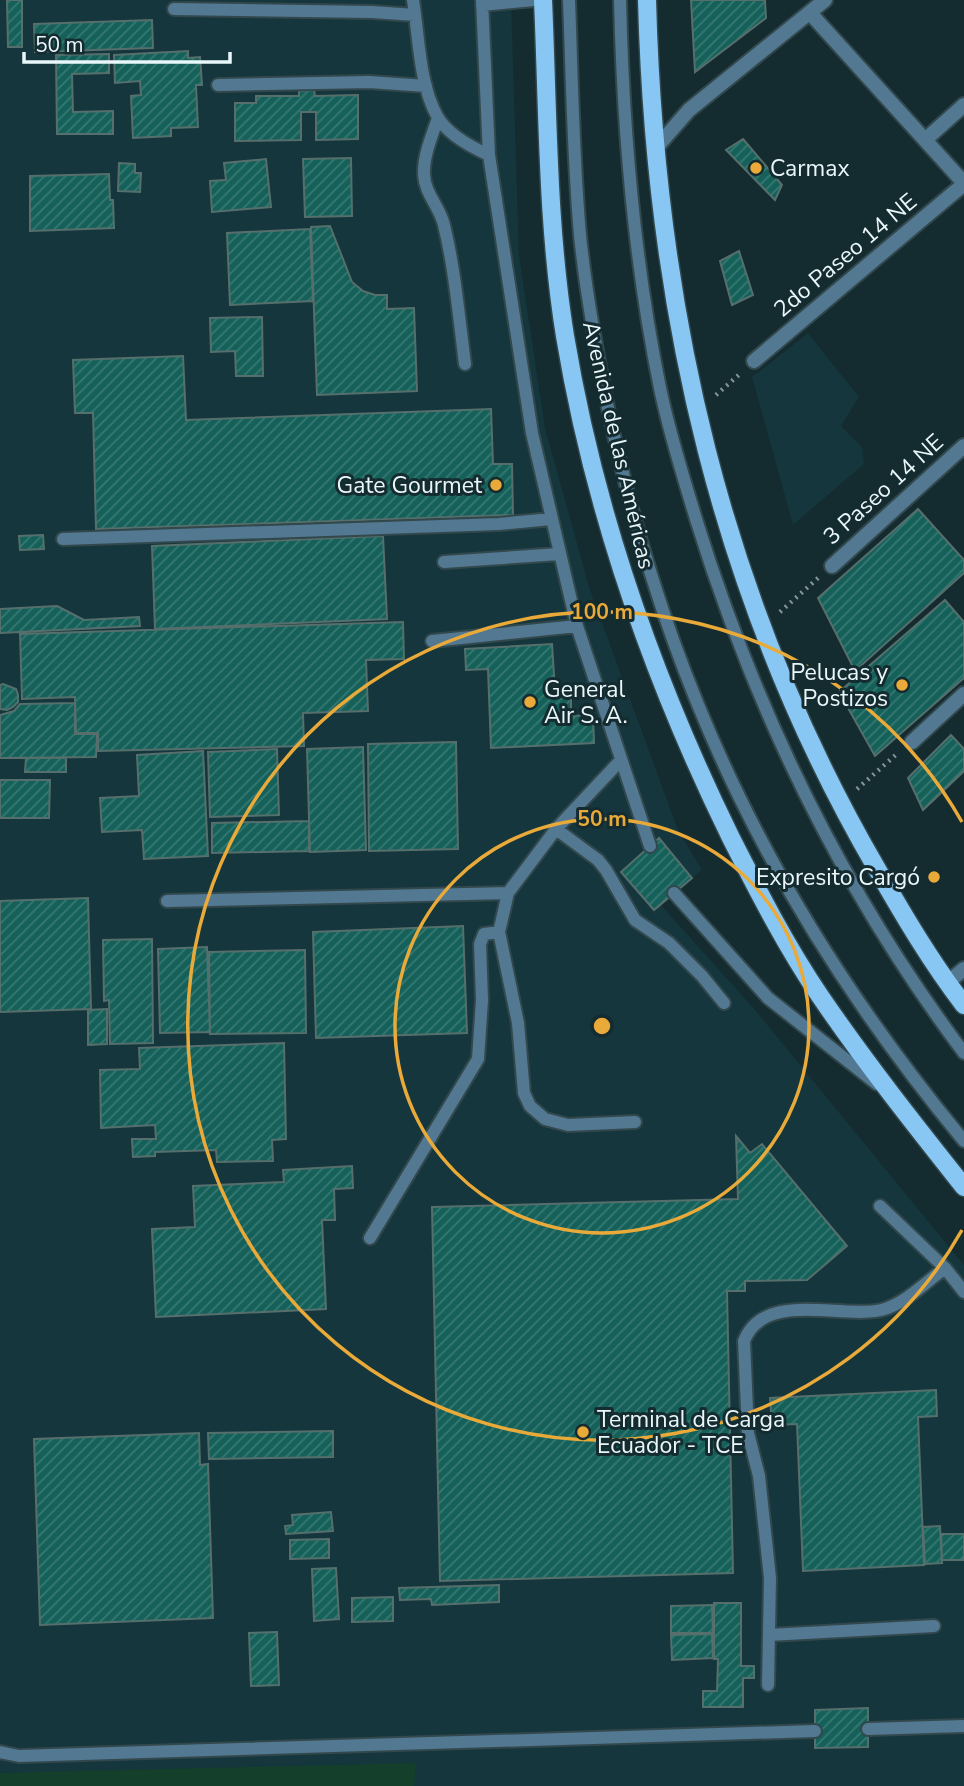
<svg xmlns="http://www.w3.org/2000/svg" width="964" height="1786" font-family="'Nunito Sans',sans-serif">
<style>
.built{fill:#14363c}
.green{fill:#143f2a}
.building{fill:url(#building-hatch);stroke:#566f6c;stroke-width:2}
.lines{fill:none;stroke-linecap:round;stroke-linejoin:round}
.service-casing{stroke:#32484c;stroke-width:16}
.minor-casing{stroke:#32484c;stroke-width:18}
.primary-casing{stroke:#32484c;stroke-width:21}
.path{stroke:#84969a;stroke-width:4.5;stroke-dasharray:2 5;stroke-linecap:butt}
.service{stroke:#527892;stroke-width:12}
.minor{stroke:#527892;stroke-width:14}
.primary{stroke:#88c7f3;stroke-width:18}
.ring{fill:none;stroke:#eaaa39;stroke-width:3.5}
.poi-dot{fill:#eaaa39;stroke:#142b30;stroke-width:2.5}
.labels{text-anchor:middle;stroke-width:6;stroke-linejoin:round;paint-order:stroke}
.poi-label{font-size:23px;fill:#e9f7fa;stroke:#142b30;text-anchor:start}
.street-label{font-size:23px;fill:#e9f7fa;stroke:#142b30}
.centre{fill:#eaaa39;stroke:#142b30;stroke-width:3.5}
.ring-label{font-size:21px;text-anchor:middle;font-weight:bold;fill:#eaaa39;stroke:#142b30;stroke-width:6;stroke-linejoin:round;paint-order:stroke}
</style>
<defs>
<pattern id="building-hatch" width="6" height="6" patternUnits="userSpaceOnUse" patternTransform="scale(1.75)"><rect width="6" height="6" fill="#15615a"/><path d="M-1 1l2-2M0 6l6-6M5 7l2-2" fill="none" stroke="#377873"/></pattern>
</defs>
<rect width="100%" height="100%" fill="#142b30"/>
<path class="built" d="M0 0H511L519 255 545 428 590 590 678 830 702 870 661 905 756 1011 964 1265V1786H0Z
M808 333 859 397 841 426 862 447 864 464 793 525 752 377Z"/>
<path class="green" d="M416 1763 414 1786H0V1773Z"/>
<path class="building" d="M7 0H22V47H8Z
M691 0H765L766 18 695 72Z
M152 20 153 48 35 52 34 24Z
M188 51V58L200 57 202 85H196L198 127 171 128V136L133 138 131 96 141 95 140 81 115 83 114 55Z
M109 54V73L72 74 73 112 113 111V134H57L56 55Z
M314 90 315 96 358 95V139L316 140V112H301V140L235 141V103H256V96H299V91Z
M743 139 782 185 775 200 726 150Z
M351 158 352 216 305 217 303 159Z
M266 159 271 207 212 212 210 181 226 180 224 163Z
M119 163 135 164V173H141L140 192 118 191Z
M109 174 110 200H113L114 228 30 231V176Z
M330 226 352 282 363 291 375 295H387V309L414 308 417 391 317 395 311 227Z
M310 229 313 301 230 305 227 233Z
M739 251 753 295 732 305 720 261Z
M262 317 263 376H236L235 351 211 352 210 318Z
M183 356 186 420 491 409 493 464H512L513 515 96 529 93 413H75L73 360Z
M918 509 964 560V573L855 671 818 598Z
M43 535 44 549 20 550 19 536Z
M383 536 387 619 155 629 152 546Z
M945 600 964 622V678L875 756 839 692Z
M57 606 84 620 139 617 140 626 0 633V609Z
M403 622 404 659 366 660 368 711 303 713 304 746 98 751V733H76L75 697 22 699 20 634Z
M552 644 555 690H571V716L593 715 594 743 491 748 488 669 466 670 465 649Z
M3 684 16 689 18 695V702L13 707 7 710 0 709V685Z
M75 703V734H97L96 757 0 758V715L14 711 20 704Z
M951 735 964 749V771L923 810 908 778Z
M456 742 458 849 369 851 368 744Z
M363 747 366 850 310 852 307 749Z
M277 749 279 815 210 817 208 752Z
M203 751 208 856 144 859 142 830 102 832 100 798 139 796 137 755Z
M26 758H66V772H25Z
M0 780H50L49 818H0Z
M309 821V851L212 853V823Z
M659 838 692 878 654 910 621 872Z
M88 898 91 1009 0 1012V901Z
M463 926 467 1033 316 1038 313 932Z
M152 939 153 1043 110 1044 109 1000 104 1001 103 940Z
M207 947 210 1032 160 1033 158 949Z
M305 950 306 1033 210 1034 209 952Z
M107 1009V1044L88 1045V1010Z
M284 1043 286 1139 272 1140 273 1161 217 1162 216 1150 155 1152V1156L133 1157 132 1139H156L155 1125 101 1128 100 1070 140 1069 139 1048Z
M736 1136 750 1153 762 1144 847 1246 807 1280 745 1281V1291H727L733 1573 440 1581 432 1207 738 1199Z
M352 1166 353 1188 334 1189 335 1220H322L326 1309 156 1317 152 1229 195 1227 193 1186 284 1182 283 1170Z
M936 1390 937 1416 918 1417 924 1565 803 1571 797 1424 772 1425 770 1398Z
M333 1431V1457L209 1459 208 1433Z
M199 1433 200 1465 208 1464 213 1618 40 1625 34 1439Z
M331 1512 333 1531 286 1534 285 1526 293 1525 292 1515Z
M940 1526 942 1563 925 1564 923 1527Z
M941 1534H964V1560H942Z
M329 1539V1558L290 1559V1540Z
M336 1568 339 1619 314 1621 312 1569Z
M499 1585V1602L432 1605 431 1599 400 1600 399 1588Z
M393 1597V1621L352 1622V1598Z
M714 1603H741V1666H754V1678H743V1707H703V1691H717L718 1659H714Z
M712 1605 713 1633H671V1606Z
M277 1632 279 1685 251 1686 249 1633Z
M712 1634 713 1658 672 1660 671 1635Z
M868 1708V1747L815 1748V1710Z"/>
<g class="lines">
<g class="service-casing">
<path id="service" d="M413 0C419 37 419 83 437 116 447 134 471 147 489 155
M482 0 489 155 532 433 577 626 650 846
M569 0C572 78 573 157 580 235 586 295 597 354 609 413 668 692 782 921 964 1141
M620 0C623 129 634 261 660 388 669 432 683 476 696 519 755 710 844 893 964 1053
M482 5 534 0
M174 9 372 12 415 15
M218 85 369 82 426 86
M438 118C432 136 423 156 424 175 425 194 440 207 444 225 455 270 459 318 465 364
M63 539 499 524 551 519
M444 562 559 554
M432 641 577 626
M621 760 556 829 508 893 499 932 518 1023 524 1093 530 1106 545 1119 568 1125 635 1122
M556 829 598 860 606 870 635 920 669 943 702 976 724 1003
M674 893 768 998 877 1084
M167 901 508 893
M880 1206 945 1268 964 1292
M370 1238 478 1059 482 1000 480 944 484 934 499 932
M769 1635 934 1626
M768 1685 770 1578 759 1476 748 1433 744 1341C764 1290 839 1319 881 1310 905 1304 926 1282 945 1268
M868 1729 964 1726
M0 1752 19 1756 815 1731"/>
</g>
<g class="minor-casing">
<path id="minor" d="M810 13 964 183
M925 140 964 105
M655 149 689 110 825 0
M754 361 964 184
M832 566 964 446
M912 742 964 694
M947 983 964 969"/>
</g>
<g class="primary-casing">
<path id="primary" d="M543 0C548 112 547 225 565 336 594 510 653 679 731 838 758 891 786 946 820 996 865 1062 914 1124 964 1187
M647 0C655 308 721 601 877 869 904 916 931 962 964 1005"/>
</g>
<path class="path" d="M716 395 741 373
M780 612 818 578
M857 789 898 753"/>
<use href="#service" class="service"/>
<use href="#minor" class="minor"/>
<use href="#primary" class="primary"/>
</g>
<g class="ring">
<circle cx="602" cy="1026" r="207"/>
<path d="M962 1230A414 414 0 1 1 962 822"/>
</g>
<g class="poi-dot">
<circle cx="756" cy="168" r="7"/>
<circle cx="496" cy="485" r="7"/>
<circle cx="902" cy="685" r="7"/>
<circle cx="530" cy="702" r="7"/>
<circle cx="934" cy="877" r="7"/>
<circle cx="583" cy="1432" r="7"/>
</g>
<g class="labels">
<g class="poi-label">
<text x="770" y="176">Carmax</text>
<text x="482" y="493" text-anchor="end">Gate Gourmet</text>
<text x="888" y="680" text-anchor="end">Pelucas y<tspan x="888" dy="26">Postizos</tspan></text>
<text x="544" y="697">General<tspan x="544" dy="26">Air S. A.</tspan></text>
<text x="920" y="885" text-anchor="end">Expresito Cargó</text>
<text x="597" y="1427">Terminal de Carga<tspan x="597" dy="26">Ecuador - TCE</tspan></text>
</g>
<g class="street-label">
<text transform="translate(845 255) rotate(-40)" y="8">2do Paseo 14 NE</text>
<text transform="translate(619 445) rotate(77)" y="8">Avenida de las Américas</text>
<text transform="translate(883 489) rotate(-42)" y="8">3 Paseo 14 NE</text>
</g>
</g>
<circle cx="602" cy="1026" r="10" class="centre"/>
<g class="ring-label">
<text x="602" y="619">100 m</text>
<text x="602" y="826">50 m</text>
</g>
<path d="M24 52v10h206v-10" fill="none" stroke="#e9f7fa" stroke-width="3.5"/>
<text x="35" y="52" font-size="21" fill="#e9f7fa" stroke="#142b30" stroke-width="5" paint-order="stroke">50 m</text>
</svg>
